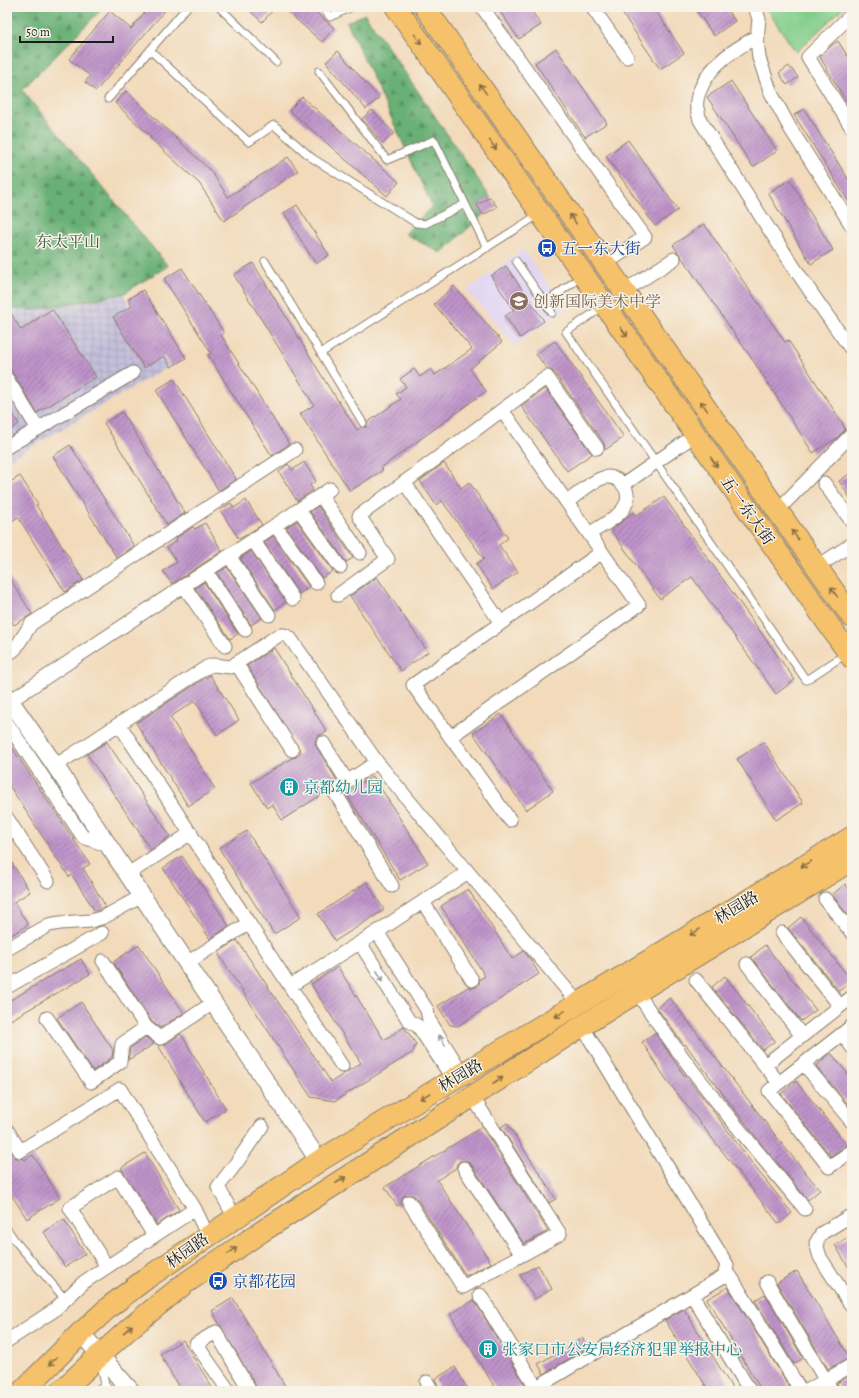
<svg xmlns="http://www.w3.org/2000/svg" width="859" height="1398" font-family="Alegreya,'Noto Serif SC',serif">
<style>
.built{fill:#e0d4f4}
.industrial{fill:url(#industrial-grid)}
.green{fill:#82cd8a;stroke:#4f7453}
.forest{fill:url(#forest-firs);stroke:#426649}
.building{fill:url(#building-hatch)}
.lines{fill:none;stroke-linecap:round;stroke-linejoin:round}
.service-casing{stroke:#877b6b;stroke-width:9}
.minor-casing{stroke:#877b6b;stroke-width:15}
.tertiary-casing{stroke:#877b6b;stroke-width:19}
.primary-casing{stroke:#877b6b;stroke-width:23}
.trunk-casing{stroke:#877b6b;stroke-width:24}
.service{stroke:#fff;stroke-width:7}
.minor{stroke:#fff;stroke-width:13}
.tertiary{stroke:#fff;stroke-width:17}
.primary{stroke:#f5c16b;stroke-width:21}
.trunk{stroke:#f5c16b;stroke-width:22}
.oneway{stroke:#886e44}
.oneway2{stroke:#999}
.labels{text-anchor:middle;stroke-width:3;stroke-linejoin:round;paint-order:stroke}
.park-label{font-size:16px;fill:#405a42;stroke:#f7f3e8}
.transit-label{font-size:16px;fill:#164399;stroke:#f7f3e8;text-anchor:start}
.education-label{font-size:16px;fill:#785e54;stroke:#f7f3e8;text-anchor:start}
.street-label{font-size:16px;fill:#1c1c1c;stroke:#f7f3e8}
.culture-label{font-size:16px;fill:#0d838f;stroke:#f7f3e8;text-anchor:start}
</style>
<defs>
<pattern id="industrial-grid" width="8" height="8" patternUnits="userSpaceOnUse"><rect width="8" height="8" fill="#c4c0db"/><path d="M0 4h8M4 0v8" fill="none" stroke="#a8a4bb"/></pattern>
<pattern id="forest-firs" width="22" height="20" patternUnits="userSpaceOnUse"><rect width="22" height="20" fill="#69b076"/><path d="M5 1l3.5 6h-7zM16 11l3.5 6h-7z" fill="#568e60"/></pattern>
<pattern id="building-hatch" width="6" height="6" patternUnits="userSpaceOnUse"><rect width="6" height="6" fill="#be93c9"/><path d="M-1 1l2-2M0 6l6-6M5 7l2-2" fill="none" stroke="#9a77a2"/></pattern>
</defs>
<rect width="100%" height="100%" fill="#f7f3e8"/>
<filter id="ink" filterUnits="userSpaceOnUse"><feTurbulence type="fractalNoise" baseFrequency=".025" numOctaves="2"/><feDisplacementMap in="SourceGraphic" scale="8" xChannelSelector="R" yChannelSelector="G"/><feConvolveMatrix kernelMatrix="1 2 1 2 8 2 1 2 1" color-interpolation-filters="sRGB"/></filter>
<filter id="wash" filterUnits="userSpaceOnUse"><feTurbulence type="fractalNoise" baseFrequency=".012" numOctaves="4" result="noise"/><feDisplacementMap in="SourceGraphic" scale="16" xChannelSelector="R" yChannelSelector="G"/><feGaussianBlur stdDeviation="0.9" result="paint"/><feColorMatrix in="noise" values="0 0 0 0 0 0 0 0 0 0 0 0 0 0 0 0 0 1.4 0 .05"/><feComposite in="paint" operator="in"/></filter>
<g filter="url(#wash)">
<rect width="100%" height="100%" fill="#f2daba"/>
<path class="built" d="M523 250 566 308 515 345 467 290Z"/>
<path class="industrial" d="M123 294 169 366 7 461V308L33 310Z"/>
<path class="green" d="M765 7H844L796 52Z"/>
<path class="forest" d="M7 7H104L22 90 168 266 123 294 33 310 7 308Z
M365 14 490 197 477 205 483 215 441 253 405 234 432 206 347 22Z"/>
<g id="blocks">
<path class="building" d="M149 7H168L96 91 85 82 90 76 69 59 110 11 131 29Z
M246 7H276L262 22Z
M282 7H310L334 28 322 42Z
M497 7H529L541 25 519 39Z
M630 7H653L684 53 660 69 622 13Z
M694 7H725L735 21 714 36Z
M838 41 852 63V111L820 57 832 45Z
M556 48 607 123 585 137 535 63Z
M338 51 379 98 366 109 326 62Z
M789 66 798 77 787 85 779 73Z
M731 81 777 151 753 167 707 97Z
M126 91 211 171 228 197 288 157 298 171 224 221 199 183 150 138 151 137 115 103Z
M302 97 399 182 387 196 289 110Z
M804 109 852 185V207L794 115Z
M372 110 394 133 383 144 362 119Z
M628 140 678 210 655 226 606 156Z
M790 180 833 250 811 264 768 193Z
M490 197 497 207 483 215 477 205Z
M297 205 329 255 316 264 284 213Z
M704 224 785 342 788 340 843 424 845 430 837 438 813 453 754 362 673 245Z
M253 263 333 394V393L357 430 361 427H366L368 422 401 399 396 394 406 387 400 379 414 369 420 377 431 369 435 375 472 349 434 304 454 286 502 342 470 369 486 391 381 468 383 470 350 491 300 414 314 405 234 275Z
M506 266 544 321 520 338 505 316 514 310 491 276Z
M182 268 224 333 221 335 289 444 272 456 208 355 211 353 164 279Z
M143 290 186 358 171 367 164 356 144 368 113 317 132 306 128 299Z
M7 307 21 330 52 309 96 377 37 413 7 363Z
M555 341 624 437 605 450 604 443 554 372 547 369 536 354Z
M174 379 236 479 219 491 156 390Z
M545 388 592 454 567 471 521 406Z
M7 404 19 424 7 432Z
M122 412 185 513 167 525 104 423Z
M70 445 134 546 117 558 53 456Z
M304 462 316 481 310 485 313 490 297 501 279 472 288 464 292 470Z
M444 463 461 488 469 482 508 538 499 545 518 572 493 589 476 564 484 559 442 501 436 505 420 481Z
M852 472V501L839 481Z
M20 476 38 504 36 505 83 580 65 592 18 517 12 521 7 514V484Z
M664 497 795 680 776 694 692 577 660 599 611 530 634 512 636 516Z
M246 500 262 525 239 539 220 510 231 503 234 508Z
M318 506 353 558 346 562 310 512Z
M297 521 333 571 322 578 286 527Z
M205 523 222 551 172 584 163 571 177 562 167 547 177 541 176 538 193 527 195 529Z
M273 536 309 587 299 594 264 542Z
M251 551 286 602 275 610 240 558Z
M227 567 262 618 251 625 217 573Z
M7 574 32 614 14 625 7 614Z
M377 577 428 652 401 671 350 596Z
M204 582 238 634 230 639 195 588Z
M274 648 327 732 318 736 316 740 315 744 336 779 318 790 321 795 282 820 272 804 267 808 251 783 292 758 296 757 301 752 247 666Z
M210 675 239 720 217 735 195 701 170 717 215 789 188 806 136 723Z
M501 714 553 791 526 810 473 733Z
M7 740 90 864 83 868 106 907 95 911 72 875 69 877 7 782Z
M107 742 170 836 151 850 87 754Z
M764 742 803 803 776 820 737 759Z
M373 776 428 863 400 880 346 793Z
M247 831 301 917 274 934 219 848Z
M7 855 30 892 14 902 28 925 7 938Z
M182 856 229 926 210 939 163 868Z
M367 882 384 910 335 941 318 914Z
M845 884 852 893V920L832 895Z
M468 889 512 959 524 951 530 959 539 974 458 1026 450 1025 438 1006 468 987 472 988 476 987 479 984 480 979 485 976 441 906Z
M801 917 852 981 839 991 788 928Z
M237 940 331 1082 361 1063 311 984 338 967 384 1040 404 1027 416 1044 413 1052 335 1101 311 1097 219 955 220 954 219 952Z
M139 945 184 1013 160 1028 152 1022 113 962Z
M765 945 816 1010 801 1021 751 957Z
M81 959 90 974 7 1022V1002Z
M725 976 775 1041 763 1050 712 987Z
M670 998 782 1144 820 1190 808 1200 762 1145 685 1044 684 1045 663 1016 657 1008Z
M81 1002 113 1050 112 1057 93 1071 57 1018Z
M655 1033 684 1075V1074L710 1107 754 1166 792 1213 779 1224 666 1079 642 1042Z
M181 1034 226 1109 205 1122 158 1045H164Z
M146 1037 154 1044 128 1060 130 1048Z
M831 1053 852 1079V1109L816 1066Z
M796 1081 847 1145 831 1156 781 1094Z
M507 1123 556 1199 549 1203 501 1127Z
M482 1127 548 1231 524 1244 471 1164 467 1161H460L457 1164 456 1168 437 1180 491 1263 466 1276 416 1197 412 1195H405L402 1199 401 1204 397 1206 385 1187Z
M12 1153 16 1158H22L24 1160 33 1155 60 1198 27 1219 7 1188V1156Z
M145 1153 179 1210 157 1225 121 1168Z
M64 1219 85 1254 65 1267 44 1232Z
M852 1235V1273L835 1245Z
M538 1265 552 1289 535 1299 520 1275Z
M797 1271 850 1358 828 1369 777 1283Z
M728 1287 792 1391H762L707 1299Z
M765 1294 803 1358 794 1364 755 1300Z
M233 1298 288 1391H258V1390L212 1311Z
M474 1300 525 1385 514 1391H497L450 1314Z
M684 1309 734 1391H709L665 1320Z
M582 1338 588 1347 544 1374 538 1364Z
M183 1340 214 1391H181L160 1354Z
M455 1367 469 1391H440L435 1379Z
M852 1374V1391H840L837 1383Z"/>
</g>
</g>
<g filter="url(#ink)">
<use href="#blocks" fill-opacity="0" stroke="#877b6b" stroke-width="1"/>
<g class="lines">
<g class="service-casing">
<path id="service" d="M219 7 276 62
M322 7 330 17 352 7
M150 50 249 142 274 125 312 158 416 223 425 224 465 204
M319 71 387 160 434 140 487 248
M108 99 187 7
M265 261 363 423
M516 261 552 313
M545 303 582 276
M604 306 566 332 806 680 846 654
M321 353 538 215
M7 1229 16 1242 65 1299
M105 1385 110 1391
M97 1391 105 1385 101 1363"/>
</g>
<g class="minor-casing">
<path id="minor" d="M482 7 645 237 605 264
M592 7 627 57
M755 7 759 19 757 39 759 58 771 93 790 128 852 226
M852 14 808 57 852 128
M758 36C734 50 711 63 700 90 698 95 696 103 697 108 698 112 699 117 700 120 749 198 797 276 852 350
M624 291 674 259
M7 379 38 429
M502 410 547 377 597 448
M7 447 133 373
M404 482 501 623
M824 483 852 522
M623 485 695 435
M321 496 360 553
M567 502C577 495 588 484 600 479 616 471 634 490 625 506 620 517 599 527 589 534
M299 510 340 567
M777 511 852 434
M275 525 316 583
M253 540 293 599
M229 556 269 615
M817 567 852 544
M206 571 245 630
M184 586 225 646
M338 595 388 559 359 516 502 410 639 605 450 737
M7 655 15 649 31 624 295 450
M236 663 292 750
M10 701 330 489
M7 723 83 837 109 846
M323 743 347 781
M377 762 342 785 334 791 392 886
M55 766 119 724
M7 818 48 881
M510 820 413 685 602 552
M128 874 191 833
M825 899 852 933
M423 902 472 980
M377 932 427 1010 429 1020 462 1073
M782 933 840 1006
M360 943 409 1021 418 1026 453 1079
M7 949 49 925 60 923 91 921 104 917 142 896
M187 963 249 923
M747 964 802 1036
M696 980 779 1083 852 1026
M290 986 377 932 468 872
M7 987 102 933
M637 992C687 1069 747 1139 805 1209
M47 1018 91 1082 120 1062 122 1044 146 1027 103 961
M146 1027 160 1038 213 1003
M842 1034 852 1047
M804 1064 852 1122
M765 1065 852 997
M342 1066 119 724 207 667 213 665 231 667 276 637C282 634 285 634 290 638L377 762 468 872 578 1003
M779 1083 769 1091 829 1167 852 1151
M7 1130 20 1151 120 1089 195 1209
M464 1168 522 1255
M409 1202 463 1287 560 1234 472 1096
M852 1215 822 1233 816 1243 820 1257 852 1307
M235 1218 218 1187 237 1162 262 1126
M107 1267 70 1208 118 1177 150 1229
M726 1271 731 1277 801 1391
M767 1282 832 1391
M480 1295 536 1387
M692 1295 750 1391
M7 1341 53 1311 84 1282 195 1209 208 1236
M427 1382 432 1391
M229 1391 196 1344 216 1332 250 1391
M530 1391 724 1276 727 1265 582 1026
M807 1391 852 1365"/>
</g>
<g class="tertiary-casing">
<path id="tertiary" d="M7 696 52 761 319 1161
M81 1333 131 1391"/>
</g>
<g class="primary-casing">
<path id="primary" d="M396 7 852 658
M425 7 852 617
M81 1333 109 1307 147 1278 319 1161 852 837
M100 1355 130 1328 184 1284 261 1232 582 1026 852 860"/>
</g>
<g class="trunk-casing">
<path id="trunk" d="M23 1391 81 1333
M62 1391 100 1355"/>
</g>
<use href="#service" class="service"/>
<use href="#minor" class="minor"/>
<use href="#tertiary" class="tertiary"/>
<use href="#primary" class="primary"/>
<use href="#trunk" class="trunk"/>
</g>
<defs><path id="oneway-shaft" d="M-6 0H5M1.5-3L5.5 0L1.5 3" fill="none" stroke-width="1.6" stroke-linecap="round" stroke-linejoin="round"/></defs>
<g class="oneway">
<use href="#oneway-shaft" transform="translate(418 39) rotate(55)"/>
<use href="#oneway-shaft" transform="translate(483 89) rotate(-125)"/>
<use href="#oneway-shaft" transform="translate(493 145) rotate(55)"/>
<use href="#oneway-shaft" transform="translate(573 219) rotate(-125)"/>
<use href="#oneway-shaft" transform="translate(624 332) rotate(55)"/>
<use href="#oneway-shaft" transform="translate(704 406) rotate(-125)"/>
<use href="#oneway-shaft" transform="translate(714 462) rotate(55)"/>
<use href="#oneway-shaft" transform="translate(795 535) rotate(-125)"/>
<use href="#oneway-shaft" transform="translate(834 592) rotate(-125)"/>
<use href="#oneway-shaft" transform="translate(806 864) rotate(149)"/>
<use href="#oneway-shaft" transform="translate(695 932) rotate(149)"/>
<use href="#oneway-shaft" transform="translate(560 1014) rotate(149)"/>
<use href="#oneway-shaft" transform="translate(498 1080) rotate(-33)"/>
<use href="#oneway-shaft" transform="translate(425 1096) rotate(149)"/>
<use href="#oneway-shaft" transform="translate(341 1180) rotate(-33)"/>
<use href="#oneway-shaft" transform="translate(232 1251) rotate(-34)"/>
<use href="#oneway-shaft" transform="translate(128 1329) rotate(-41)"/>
<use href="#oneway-shaft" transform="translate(53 1361) rotate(135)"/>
</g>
<g class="oneway2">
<use href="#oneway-shaft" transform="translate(380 976) rotate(58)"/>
<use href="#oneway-shaft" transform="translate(442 1040) rotate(-122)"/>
</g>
</g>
<defs>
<g id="bus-disc" transform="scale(1)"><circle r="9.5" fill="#1a4fb4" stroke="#f7f3e8"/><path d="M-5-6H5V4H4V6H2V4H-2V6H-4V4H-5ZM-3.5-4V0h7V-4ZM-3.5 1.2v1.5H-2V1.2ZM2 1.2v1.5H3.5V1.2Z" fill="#fff"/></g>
<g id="school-disc" transform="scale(1)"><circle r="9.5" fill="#8d6e63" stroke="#f7f3e8"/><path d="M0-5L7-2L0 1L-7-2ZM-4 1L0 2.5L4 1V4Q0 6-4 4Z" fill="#fff"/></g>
<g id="building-disc" transform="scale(1)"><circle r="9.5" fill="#0f9aa8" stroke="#f7f3e8"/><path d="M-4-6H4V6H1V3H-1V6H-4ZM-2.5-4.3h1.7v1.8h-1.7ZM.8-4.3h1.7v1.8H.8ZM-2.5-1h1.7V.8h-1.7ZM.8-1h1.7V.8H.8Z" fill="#fff"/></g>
</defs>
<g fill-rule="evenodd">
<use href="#bus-disc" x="547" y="248"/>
<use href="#school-disc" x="519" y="301"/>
<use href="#building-disc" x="289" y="787"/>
<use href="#bus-disc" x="218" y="1281"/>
<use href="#building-disc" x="488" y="1349"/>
</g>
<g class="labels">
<g class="park-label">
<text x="68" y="247">东太平山</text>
</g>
<g class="transit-label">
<text x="561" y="254">五一东大街</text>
<text x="232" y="1287">京都花园</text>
</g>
<g class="education-label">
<text x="533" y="307">创新国际美术中学</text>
</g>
<g class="street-label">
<text transform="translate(748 510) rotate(55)" y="6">五一东大街</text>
<text transform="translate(736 907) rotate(-31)" y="6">林园路</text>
<text transform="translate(460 1075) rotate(-31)" y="6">林园路</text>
<text transform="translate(187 1250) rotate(-35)" y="6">林园路</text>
</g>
<g class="culture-label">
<text x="303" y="793">京都幼儿园</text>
<text x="502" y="1355">张家口市公安局经济犯罪举报中心</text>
</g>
</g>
<rect width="859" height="1398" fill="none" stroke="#f7f3e8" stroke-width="24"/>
<path d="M20 36v6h93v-6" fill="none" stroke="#1c1c1c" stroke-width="2"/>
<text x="26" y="36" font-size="12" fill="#1c1c1c" stroke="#f7f3e8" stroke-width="3" paint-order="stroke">50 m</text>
</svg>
